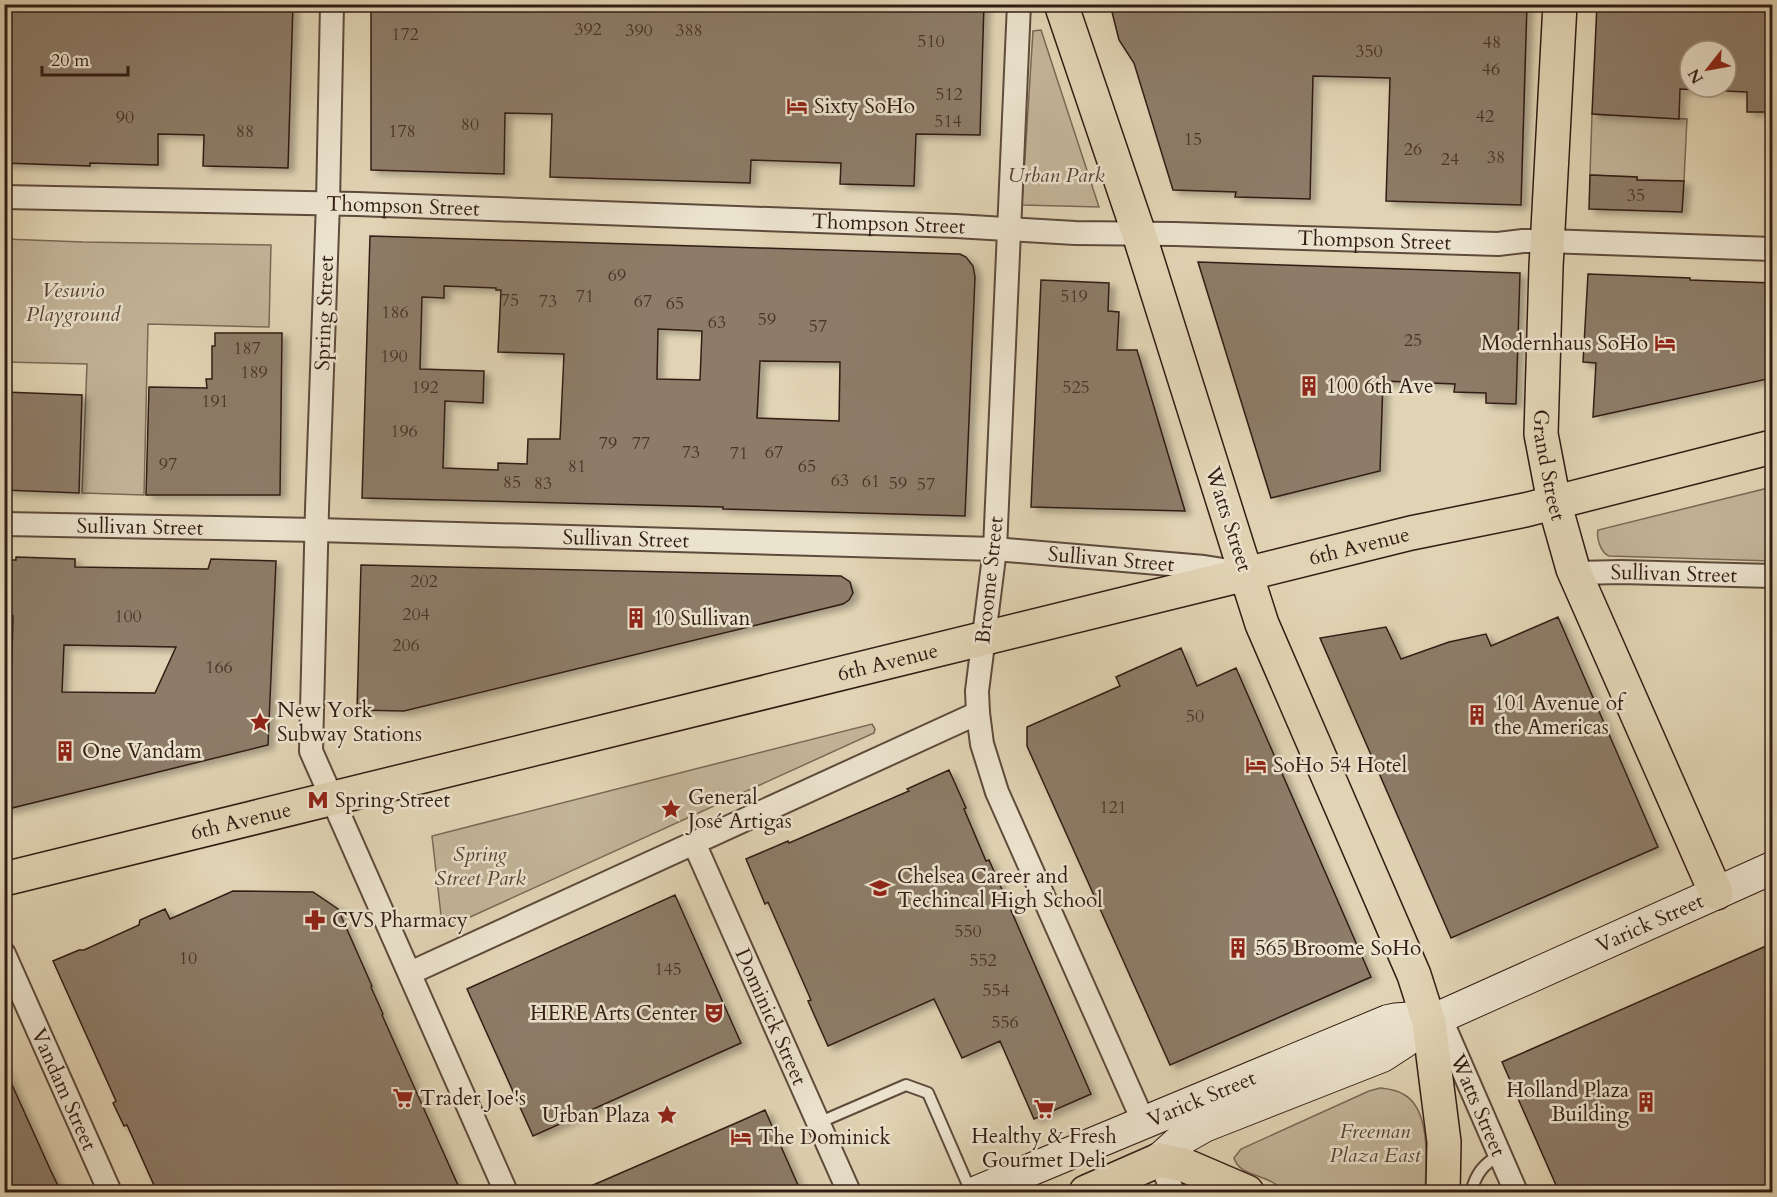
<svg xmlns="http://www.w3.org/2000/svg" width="1777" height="1197" font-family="Cardo,serif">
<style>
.green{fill:#c3b599;stroke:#7a6956;stroke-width:1.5}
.building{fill:#8d7c67;stroke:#321d14;stroke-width:1.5;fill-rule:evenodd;filter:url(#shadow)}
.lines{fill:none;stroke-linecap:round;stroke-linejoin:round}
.lane-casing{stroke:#5e4b3c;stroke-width:14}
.street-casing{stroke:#5e4b3c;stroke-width:26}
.secondary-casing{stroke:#321d14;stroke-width:34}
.primary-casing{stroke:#321d14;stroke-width:36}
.highway-casing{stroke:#321d14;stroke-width:36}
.lane{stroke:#ece3ce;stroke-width:10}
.street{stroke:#ece3ce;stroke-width:22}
.secondary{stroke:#ece3ce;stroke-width:32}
.primary{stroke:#e1d4b4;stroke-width:33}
.highway{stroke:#e1d4b4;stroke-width:33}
.labels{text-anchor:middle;stroke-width:5;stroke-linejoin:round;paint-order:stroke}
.number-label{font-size:18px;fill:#493529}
.poi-label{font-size:21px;fill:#321d14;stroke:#ece3ce;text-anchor:start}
.park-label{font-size:21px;font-style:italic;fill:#564335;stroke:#ece3ce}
.street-label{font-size:21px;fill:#321d14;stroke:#ece3ce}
</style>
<defs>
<filter id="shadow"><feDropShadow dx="6" dy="4" stdDeviation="3" flood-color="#0004"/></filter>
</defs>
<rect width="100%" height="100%" fill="#e1d4b4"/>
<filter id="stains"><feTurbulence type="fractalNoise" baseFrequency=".00333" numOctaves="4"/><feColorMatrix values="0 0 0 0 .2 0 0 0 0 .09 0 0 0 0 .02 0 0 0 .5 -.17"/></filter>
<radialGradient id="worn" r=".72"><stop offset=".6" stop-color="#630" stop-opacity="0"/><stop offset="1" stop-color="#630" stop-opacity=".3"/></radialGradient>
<path class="green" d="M1041 30 1099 207 1022 205 1033 31Z
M1592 114 1687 119 1684 181 1637 180V177L1590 175Z
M5 239 83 242 271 245 269 327 148 324 144 495 82 493 87 364 5 362Z
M1772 487V561L1609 556C1601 553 1596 538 1598 530Z
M872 724 875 729 874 733 457 923 442 924 432 836Z
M1380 1088C1388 1089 1397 1090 1403 1094 1432 1109 1426 1165 1425 1192H1287C1282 1189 1276 1184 1270 1181 1257 1174 1239 1174 1234 1158L1241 1149 1369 1091Z"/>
<path class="building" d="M4 4H293L288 168 203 166 204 135 158 134V165L90 163V166L4 163Z
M371 4H984L980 135 916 134 914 186 840 184 841 163 751 160 750 183 550 177 552 114 505 113 504 174 371 170Z
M1110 4H1527L1521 205 1386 201 1390 78 1313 76 1310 199 1235 197 1236 192 1173 190 1134 63 1119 40Z
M1597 4H1773V112H1747V92L1680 89 1679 119 1592 114ZM1690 51H1726V87H1690Z
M1590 175 1637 177V180L1684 181 1682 212 1589 209Z
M370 236 960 254 966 257 973 266 975 277 965 516 723 509V507L362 498ZM444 286 496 288V290H501L498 352 564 354 560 439H528L527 464 498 463V470L443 468 445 401 483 403 484 371 420 369 422 297 444 298ZM658 329 702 331 700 380 657 379ZM760 361 840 362 839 421 757 418Z
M1198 262 1520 273 1516 404 1486 403V393L1454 392 1455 384 1383 381 1380 471 1271 498Z
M1588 274 1690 278V280L1772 283V378L1593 417 1596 363 1583 362Z
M1041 280 1109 283 1108 311 1119 312 1117 350H1137L1185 511 1031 507Z
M215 333H282L280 495H146L149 387 207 388 206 379H212V346H215Z
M4 392 82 395 79 493 4 490Z
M16 557 75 559V567L208 569 211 559 276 561 268 745 4 810V691H11L13 616 4 615V560H16ZM64 645 176 647 155 693 62 692Z
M361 565 841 576 850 582 853 593 849 600 843 604 404 711 357 710Z
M1558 617 1658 847 1451 938 1320 638 1386 627 1401 659 1449 642 1486 634 1491 646Z
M1181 648 1197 686 1236 668 1371 977 1170 1065 1027 746V727L1120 686 1116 677Z
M949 770 966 808 964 809 986 861 989 860 1091 1094 1034 1119 1000 1041 962 1058 934 999 828 1046 808 1001 811 1000 768 902 765 904 746 859 788 841 789 843 909 791 907 789Z
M233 891 313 892 338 909 372 986 371 987 383 1014 382 1015 461 1192H157L127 1125 124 1126 113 1103 116 1101 53 961 79 950H84L139 925 140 920 165 909 170 919Z
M675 895 741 1043 533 1136 467 989Z
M1773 943V1192H1559L1502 1062Z
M4 1067 50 1169 61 1192H4Z
M765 1110 801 1192H577L743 1120Z"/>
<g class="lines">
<g class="lane-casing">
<path id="lane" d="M818 1123 906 1085 928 1093 971 1192
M1471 1192C1476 1174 1483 1164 1500 1155"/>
</g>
<g class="street-casing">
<g id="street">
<path d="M332 4 328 203 317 509 311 751 506 1192"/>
<path d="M1019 4 995 549 977 691 978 713 982 744 997 792 1144 1123"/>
<path id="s1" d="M4 197 357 204 956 226 1075 233 1175 234 1498 244 1523 241H1547L1772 249"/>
<path id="s2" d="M4 524 317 530 995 549 1204 567 1236 572"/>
<path id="s3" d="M1575 573 1621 572 1772 576"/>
<path id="s4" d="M694 843 849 1192"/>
<path id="s5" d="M4 954 110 1192"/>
<path d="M410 973 978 713"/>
<path id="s6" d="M1440 1017 1516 1192"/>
<path d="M1159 1160 1173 1192"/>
</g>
</g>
<g class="secondary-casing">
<g id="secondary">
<path id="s7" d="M1159 1160 1183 1138 1204 1126 1382 1056 1405 1041 1429 1022 1772 868"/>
<path id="s8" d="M977 1192 1388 1021C1402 1017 1414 1019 1429 1022"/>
</g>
</g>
<g class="primary-casing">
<g id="primary">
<path id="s9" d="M1560 4 1546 267 1541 434 1554 502 1573 569 1716 893"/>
<path id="s10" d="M4 879 1246 574 1139 234 1061 4"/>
<path d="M1086 1192 1159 1160"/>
</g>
</g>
<g class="highway-casing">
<g id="highway">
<path d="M1159 1160 1184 1165 1247 1192"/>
<path id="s11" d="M1443 1192 1444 1142 1434 1063 1429 1022 1414 975 1262 624 1246 574 1411 533 1525 510 1772 447"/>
</g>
</g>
<use href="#lane" class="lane"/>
<use href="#street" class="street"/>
<use href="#secondary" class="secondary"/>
<use href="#primary" class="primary"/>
<use href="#highway" class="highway"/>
</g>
<defs>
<g id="hotel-bare" transform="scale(1.62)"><path d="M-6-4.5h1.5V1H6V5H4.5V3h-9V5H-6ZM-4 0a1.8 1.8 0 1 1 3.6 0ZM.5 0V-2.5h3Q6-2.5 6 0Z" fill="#8f2418" stroke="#ece3ce" stroke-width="2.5" paint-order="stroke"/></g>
<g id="building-bare" transform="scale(1.62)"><path d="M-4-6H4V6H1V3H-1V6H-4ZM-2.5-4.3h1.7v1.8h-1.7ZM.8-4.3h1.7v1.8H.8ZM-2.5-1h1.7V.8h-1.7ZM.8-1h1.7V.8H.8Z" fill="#8f2418" stroke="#ece3ce" stroke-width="2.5" paint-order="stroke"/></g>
<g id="sight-bare" transform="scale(1.62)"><path d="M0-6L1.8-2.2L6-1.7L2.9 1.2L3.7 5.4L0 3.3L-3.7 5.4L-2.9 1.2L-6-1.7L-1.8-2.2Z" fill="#8f2418" stroke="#ece3ce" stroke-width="2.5" paint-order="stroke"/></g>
<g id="metro-bare" transform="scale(1.62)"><path d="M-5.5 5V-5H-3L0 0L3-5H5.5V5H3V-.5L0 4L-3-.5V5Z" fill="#8f2418" stroke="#ece3ce" stroke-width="2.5" paint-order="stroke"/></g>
<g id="school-bare" transform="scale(1.62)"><path d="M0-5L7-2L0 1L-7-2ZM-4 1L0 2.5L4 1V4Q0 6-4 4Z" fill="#8f2418" stroke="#ece3ce" stroke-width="2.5" paint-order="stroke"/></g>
<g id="pharmacy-bare" transform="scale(1.62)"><path d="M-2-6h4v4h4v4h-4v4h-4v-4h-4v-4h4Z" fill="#8f2418" stroke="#ece3ce" stroke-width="2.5" paint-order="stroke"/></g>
<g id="theatre-bare" transform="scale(1.62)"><path d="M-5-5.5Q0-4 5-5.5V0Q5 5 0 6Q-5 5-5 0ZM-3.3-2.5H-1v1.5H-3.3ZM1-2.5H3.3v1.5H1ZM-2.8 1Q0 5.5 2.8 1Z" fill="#8f2418" stroke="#ece3ce" stroke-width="2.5" paint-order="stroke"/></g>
<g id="supermarket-bare" transform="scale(1.62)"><path d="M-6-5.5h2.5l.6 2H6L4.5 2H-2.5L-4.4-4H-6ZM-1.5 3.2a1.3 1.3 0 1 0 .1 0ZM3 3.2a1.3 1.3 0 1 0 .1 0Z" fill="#8f2418" stroke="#ece3ce" stroke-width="2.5" paint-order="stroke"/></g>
</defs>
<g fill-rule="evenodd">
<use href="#hotel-bare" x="797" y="106"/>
<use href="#hotel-bare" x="1665" y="343"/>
<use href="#building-bare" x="1309" y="386"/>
<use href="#building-bare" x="636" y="618"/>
<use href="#building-bare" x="1477" y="715"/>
<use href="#sight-bare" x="260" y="722"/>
<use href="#building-bare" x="65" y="751"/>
<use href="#hotel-bare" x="1256" y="765"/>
<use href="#metro-bare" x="318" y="800"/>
<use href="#sight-bare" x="671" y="809"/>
<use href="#school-bare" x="880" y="888"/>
<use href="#pharmacy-bare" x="315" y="920"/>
<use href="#building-bare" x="1238" y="948"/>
<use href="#theatre-bare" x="714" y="1013"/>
<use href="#supermarket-bare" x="403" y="1098"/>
<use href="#building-bare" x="1646" y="1102"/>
<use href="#supermarket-bare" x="1044" y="1109"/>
<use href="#sight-bare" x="667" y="1115"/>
<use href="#hotel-bare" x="741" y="1137"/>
</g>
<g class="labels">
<g class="number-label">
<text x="588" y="35">392</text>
<text x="639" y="36">390</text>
<text x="689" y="36">388</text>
<text x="405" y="40">172</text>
<text x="931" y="47">510</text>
<text x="1492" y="48">48</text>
<text x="1369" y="57">350</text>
<text x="1491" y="75">46</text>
<text x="949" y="100">512</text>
<text x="1485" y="122">42</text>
<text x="125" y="123">90</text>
<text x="948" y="127">514</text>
<text x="470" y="130">80</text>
<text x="245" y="137">88</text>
<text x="402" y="137">178</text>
<text x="1193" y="145">15</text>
<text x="1413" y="155">26</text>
<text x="1496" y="163">38</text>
<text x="1450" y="165">24</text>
<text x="1636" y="201">35</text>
<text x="617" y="281">69</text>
<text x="585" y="302">71</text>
<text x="1074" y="302">519</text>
<text x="510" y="306">75</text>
<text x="548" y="307">73</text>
<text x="643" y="307">67</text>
<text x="675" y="309">65</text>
<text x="395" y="318">186</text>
<text x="767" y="325">59</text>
<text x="717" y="328">63</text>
<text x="818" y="332">57</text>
<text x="1413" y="346">25</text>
<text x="247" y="354">187</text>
<text x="394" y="362">190</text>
<text x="254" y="378">189</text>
<text x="425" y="393">192</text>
<text x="1076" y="393">525</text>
<text x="215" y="407">191</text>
<text x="404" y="437">196</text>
<text x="608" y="449">79</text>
<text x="641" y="449">77</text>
<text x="691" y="458">73</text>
<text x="774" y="458">67</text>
<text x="739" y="459">71</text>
<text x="168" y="470">97</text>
<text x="577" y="472">81</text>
<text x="807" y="472">65</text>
<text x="840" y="486">63</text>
<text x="871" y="487">61</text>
<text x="512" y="488">85</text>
<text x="543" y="489">83</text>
<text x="898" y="489">59</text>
<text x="926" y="490">57</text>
<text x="424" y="587">202</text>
<text x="416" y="620">204</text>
<text x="128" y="622">100</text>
<text x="406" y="651">206</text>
<text x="219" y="673">166</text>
<text x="1195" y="722">50</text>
<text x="1113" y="813">121</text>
<text x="968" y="937">550</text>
<text x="188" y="964">10</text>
<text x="983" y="966">552</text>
<text x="668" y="975">145</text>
<text x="996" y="996">554</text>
<text x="1005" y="1028">556</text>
</g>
<g class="poi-label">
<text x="814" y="113">Sixty SoHo</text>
<text x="1648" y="350" text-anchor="end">Modernhaus SoHo</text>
<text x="1326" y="393">100 6th Ave</text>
<text x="653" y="625">10 Sullivan</text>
<text x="1494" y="710">101 Avenue of<tspan x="1494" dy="24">the Americas</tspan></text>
<text x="277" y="717">New York<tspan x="277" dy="24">Subway Stations</tspan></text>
<text x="82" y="758">One Vandam</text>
<text x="1273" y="772">SoHo 54 Hotel</text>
<text x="688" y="804">General<tspan x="688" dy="24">José Artigas</tspan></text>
<text x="335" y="807">Spring Street</text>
<text x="897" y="883">Chelsea Career and<tspan x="897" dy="24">Techincal High School</tspan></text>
<text x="332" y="927">CVS Pharmacy</text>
<text x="1255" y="955">565 Broome SoHo</text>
<text x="697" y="1020" text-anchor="end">HERE Arts Center</text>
<text x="1629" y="1097" text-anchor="end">Holland Plaza<tspan x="1629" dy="24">Building</tspan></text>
<text x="420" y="1105">Trader Joe's</text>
<text x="650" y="1122" text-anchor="end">Urban Plaza</text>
<text x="1044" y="1143" text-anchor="middle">Healthy &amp; Fresh<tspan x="1044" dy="24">Gourmet Deli</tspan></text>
<text x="758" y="1144">The Dominick</text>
</g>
<g class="park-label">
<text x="1056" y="182">Urban Park</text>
<text x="73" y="297">Vesuvio<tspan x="73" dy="24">Playground</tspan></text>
<text x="480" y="861">Spring<tspan x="480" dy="24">Street Park</tspan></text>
<text x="1375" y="1138">Freeman<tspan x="1375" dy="24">Plaza East</tspan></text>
</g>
<g class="street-label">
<text dy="7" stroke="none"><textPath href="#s1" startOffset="399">Thompson Street</textPath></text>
<text dy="7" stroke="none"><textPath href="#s1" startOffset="885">Thompson Street</textPath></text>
<text dy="7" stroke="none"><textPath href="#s1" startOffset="1371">Thompson Street</textPath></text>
<text transform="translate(324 313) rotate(-88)" y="7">Spring Street</text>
<text dy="7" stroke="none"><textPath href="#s9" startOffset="462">Grand Street</textPath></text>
<text transform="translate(1229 519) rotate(72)" y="7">Watts Street</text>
<text dy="7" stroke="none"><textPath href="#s2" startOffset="136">Sullivan Street</textPath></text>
<text dy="7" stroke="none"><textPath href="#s2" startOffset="622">Sullivan Street</textPath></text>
<text dy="7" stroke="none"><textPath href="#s11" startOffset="772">6th Avenue</textPath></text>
<text dy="7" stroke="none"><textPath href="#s2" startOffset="1108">Sullivan Street</textPath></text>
<text dy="7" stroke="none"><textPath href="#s3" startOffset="99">Sullivan Street</textPath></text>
<text transform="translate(989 580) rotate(-84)" y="7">Broome Street</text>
<text dy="7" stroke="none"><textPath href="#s10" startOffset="910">6th Avenue</textPath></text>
<text dy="7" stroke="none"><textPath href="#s10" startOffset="244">6th Avenue</textPath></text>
<text dy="7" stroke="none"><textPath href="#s7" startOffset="548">Varick Street</textPath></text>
<text dy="7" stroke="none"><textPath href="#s4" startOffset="190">Dominick Street</textPath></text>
<text dy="7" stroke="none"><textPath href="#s5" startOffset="148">Vandam Street</textPath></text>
<text dy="7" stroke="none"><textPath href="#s8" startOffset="243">Varick Street</textPath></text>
<text dy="7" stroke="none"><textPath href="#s6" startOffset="96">Watts Street</textPath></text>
</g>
</g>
<rect width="1777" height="1197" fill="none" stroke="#e1d4b4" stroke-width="24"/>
<rect x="6" y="6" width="1765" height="1185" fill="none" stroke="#321d14" stroke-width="3"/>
<rect x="12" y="12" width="1753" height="1173" fill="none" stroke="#321d14" stroke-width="1.5"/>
<g transform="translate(1708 69) rotate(239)"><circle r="28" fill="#ece3ce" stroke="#a29484" stroke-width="1.5"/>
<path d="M0-4.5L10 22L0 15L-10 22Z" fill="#8f2418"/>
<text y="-9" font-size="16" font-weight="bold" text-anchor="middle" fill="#321d14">N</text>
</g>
<path d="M42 66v9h86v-9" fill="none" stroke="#321d14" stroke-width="3"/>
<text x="51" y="66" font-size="18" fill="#321d14" stroke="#ece3ce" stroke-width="4.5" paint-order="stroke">20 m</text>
<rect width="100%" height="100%" filter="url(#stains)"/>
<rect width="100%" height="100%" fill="url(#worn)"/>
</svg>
